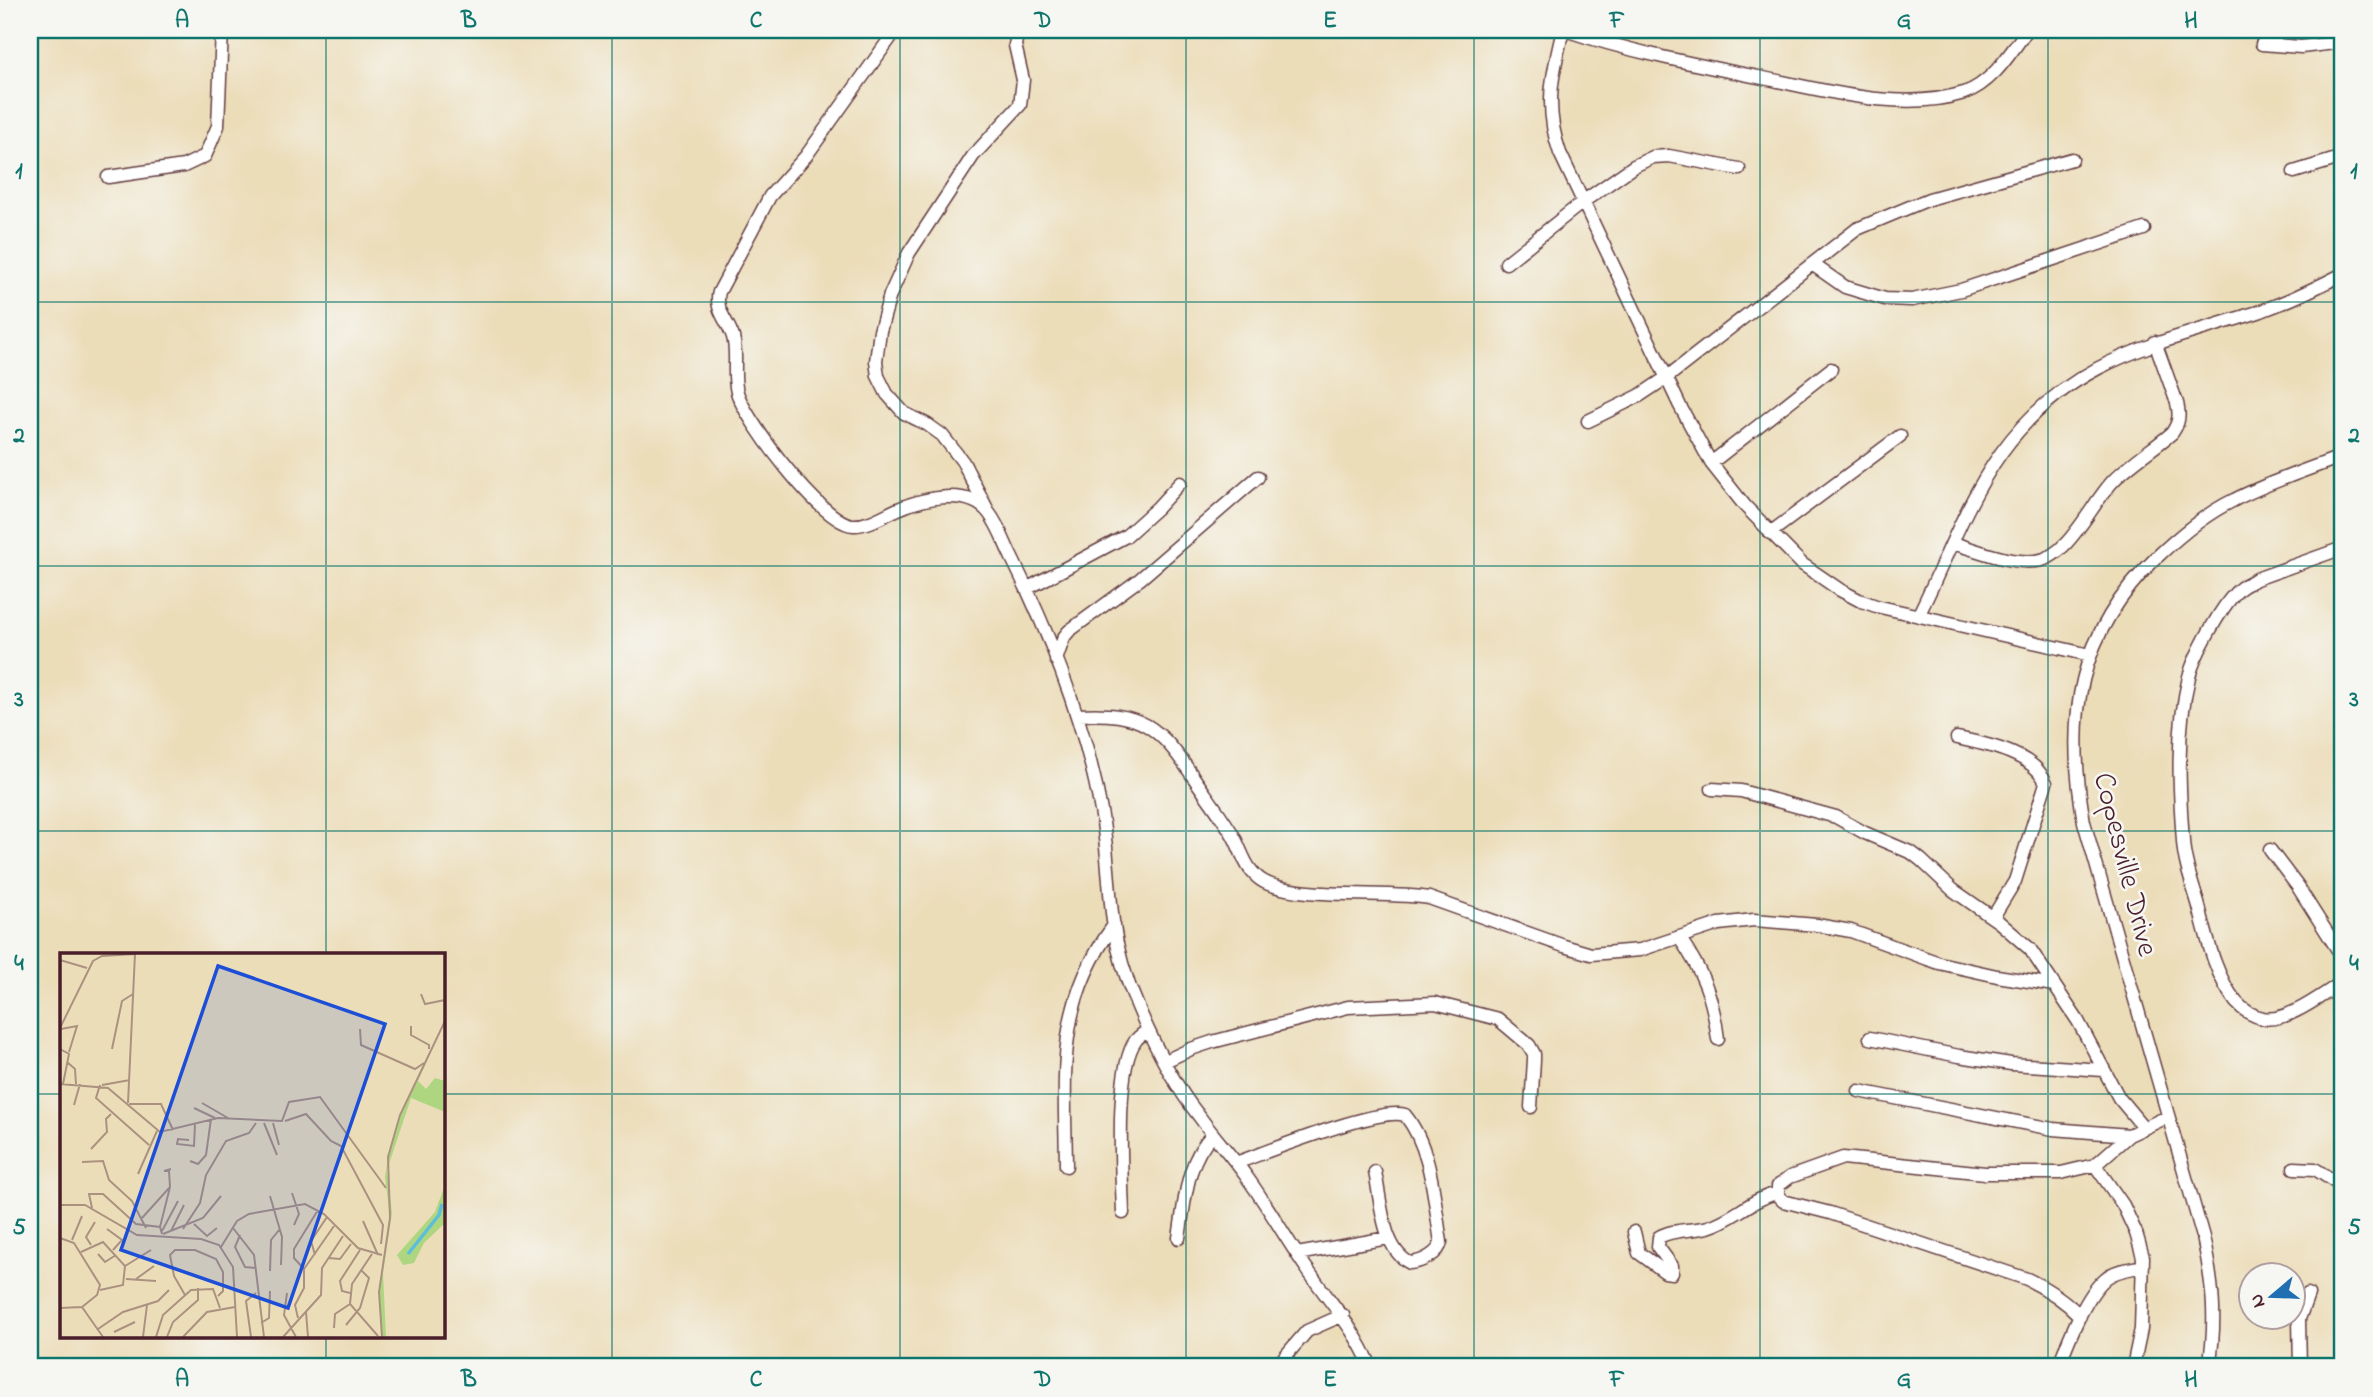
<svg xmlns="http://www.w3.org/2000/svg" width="2373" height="1397" font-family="'Indie Flower',sans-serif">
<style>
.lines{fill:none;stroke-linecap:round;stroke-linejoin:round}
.minor-casing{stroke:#623c40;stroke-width:15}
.minor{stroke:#fff;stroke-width:12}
.grid{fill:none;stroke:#0f766e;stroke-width:2;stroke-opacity:0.55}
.labels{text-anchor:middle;stroke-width:5;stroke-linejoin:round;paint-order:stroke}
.street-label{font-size:30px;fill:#4a1f2b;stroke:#f6f6f2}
.inset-river{fill:none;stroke:#5cbeda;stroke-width:3.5}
.inset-road{fill:none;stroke:#ab9180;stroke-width:2}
.view{fill:#1d4ed8;fill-opacity:0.15;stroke:#1d4ed8;stroke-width:3.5}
.inset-edge{fill:none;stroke:#4a1f2b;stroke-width:3.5}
.neatline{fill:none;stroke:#0f766e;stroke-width:2.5}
.grid-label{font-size:23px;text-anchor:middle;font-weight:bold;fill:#0f766e}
</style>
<rect width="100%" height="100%" fill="#f6f6f2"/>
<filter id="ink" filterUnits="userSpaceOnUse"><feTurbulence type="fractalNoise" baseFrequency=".0143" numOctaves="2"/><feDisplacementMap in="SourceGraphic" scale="14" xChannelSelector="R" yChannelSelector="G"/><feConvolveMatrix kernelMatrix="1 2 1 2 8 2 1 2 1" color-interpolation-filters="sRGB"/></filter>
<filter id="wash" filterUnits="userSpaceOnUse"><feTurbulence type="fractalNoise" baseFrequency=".00686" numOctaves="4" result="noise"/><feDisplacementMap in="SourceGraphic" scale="28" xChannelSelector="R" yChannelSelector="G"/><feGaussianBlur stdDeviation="1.57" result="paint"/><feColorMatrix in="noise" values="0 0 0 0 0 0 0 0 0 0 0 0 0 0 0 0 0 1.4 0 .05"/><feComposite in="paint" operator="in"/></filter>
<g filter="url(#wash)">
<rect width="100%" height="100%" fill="#ecddb9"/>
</g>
<g filter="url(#ink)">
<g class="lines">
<g class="minor-casing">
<path id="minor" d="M896 30 806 156 770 196 719 292C714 309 728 321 733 337 738 355 732 374 737 392 745 420 823 524 853 525 868 526 884 515 898 509 923 498 969 487 989 513 999 526 1004 542 1011 556 1049 633 1086 726 1101 811 1108 847 1108 884 1113 921 1117 950 1126 980 1138 1007 1154 1045 1174 1085 1199 1116 1214 1137 1231 1155 1246 1176 1268 1206 1286 1239 1307 1269 1331 1304 1354 1327 1371 1367
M1563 30C1552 75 1544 108 1560 153L1680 406 1711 463 1745 506 1802 564 1840 590 1859 600 1876 606 2090 655
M1565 30C1627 51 1693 64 1758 77 1821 89 1900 113 1964 93 1992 84 2011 52 2027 30
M2262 44 2301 47 2343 42
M2294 172 2343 157
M108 177 184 166 205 156 218 126 222 30
M1506 263 1584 201 1634 166 1653 157 1669 156 1739 169
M1812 264 1845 287 1885 299 1912 300 1961 290 2144 229
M1588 421 1639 396 1666 378 1857 229 1929 199 2072 159
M1711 463 1831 369
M987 509 963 462 942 435 928 425 904 413 887 394 878 376 876 361 880 331 890 295 909 253 973 156 1020 105 1023 80 1015 45 1018 30
M1770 533 1900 436
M1952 543C1978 550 2008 564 2036 561 2068 558 2092 503 2113 481 2130 463 2152 450 2172 433 2179 423 2180 415 2177 403L2155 342
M2343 548 2256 579C2252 582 2246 584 2242 587 2224 600 2194 656 2189 677 2176 730 2179 788 2183 841 2184 862 2192 883 2198 903 2207 936 2214 974 2236 1002 2243 1010 2252 1016 2263 1018 2287 1023 2323 994 2343 982
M1028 588 1126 536 1157 508 1180 483
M1919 614C1946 560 1966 502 2001 453 2070 357 2157 345 2261 311 2289 301 2316 288 2343 274
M1056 660 1064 637 1069 631 1140 579 1258 477
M1077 715C1142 711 1159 726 1194 778 1207 797 1221 815 1233 835 1242 851 1245 869 1261 880 1290 900 1388 891 1429 898L1564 946 1591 954 1640 950 1719 924 1754 920 1817 925 1851 931 1939 963 1997 976 2054 985
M1957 738C1985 744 2034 753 2046 783L2015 881 1993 917
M1712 789 1741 791 1836 817 1865 833 1912 853 1921 860 1953 890 1999 922 2030 949 2078 1021 2119 1098 2144 1128 2167 1117
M2270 850 2298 887 2343 958
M1679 937C1703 972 1713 997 1718 1039
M1870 1038 1959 1056 2011 1064 2103 1070
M1165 1061 1191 1049 1212 1042 1348 1007 1435 1003 1498 1019 1529 1045 1534 1054V1060L1531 1107
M1859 1091 2053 1129 2129 1135
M1236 1163C1266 1152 1380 1106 1405 1115 1432 1148 1434 1201 1441 1242 1439 1254 1422 1262 1410 1263 1382 1249 1381 1200 1375 1172
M1066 1166C1065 1073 1055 1005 1114 925
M2294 1168 2315 1169 2343 1187
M1123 1213C1122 1175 1114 1069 1136 1040 1139 1036 1144 1033 1148 1030
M1634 1232 1639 1253 1665 1272 1672 1273V1266L1658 1247 1659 1237C1673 1229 1692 1231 1708 1227 1733 1220 1751 1199 1777 1193
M1179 1238C1185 1201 1186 1161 1213 1134
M1297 1254 1388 1238
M2080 1316C2065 1300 2048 1289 2027 1279L1830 1213 1783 1201 1778 1196V1186L1790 1177 1843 1158 1985 1173H2061L2095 1165
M1276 1367 1307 1331 1343 1315
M2058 1367C2068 1342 2085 1295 2106 1278 2115 1270 2131 1269 2143 1266
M2133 1367 2141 1329 2143 1257 2136 1233 2123 1205 2095 1165 2129 1135 2144 1128
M2209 1367C2217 1320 2213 1284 2203 1237L2084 822C2065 716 2077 634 2157 557 2180 535 2205 514 2234 500 2269 482 2307 470 2343 456
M2300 1367 2299 1319 2308 1294"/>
</g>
<use href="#minor" class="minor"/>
</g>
</g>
<path class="grid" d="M326 30V954M612 30V1367M900 30V1367M1186 30V1367M1474 30V1367M1760 30V1367M2048 30V1367M30 302H2343M30 566H2343M30 831H2343M30 1094H61M443 1094H2343M326 1336V1367"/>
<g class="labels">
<g class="street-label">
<text transform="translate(2127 864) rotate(76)" y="10">Copesville Drive</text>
</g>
</g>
<g transform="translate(60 953)">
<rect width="385" height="385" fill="#ecddb9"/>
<path d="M385 68 358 128 366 136 375 125 385 128V159L351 145 327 217 332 260 323 320 326 384H322L319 339 330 265 325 224 328 204 340 162ZM385 232V270L364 290 354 310 343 312 337 302 375 259Z" fill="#aed680"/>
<path class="inset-river" d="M348 301 379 262 382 251"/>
<path class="inset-road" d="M0 7 27 15M361 41 365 51 385 47M351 73V82L369 92V96M0 75 33 8 42 3 75 1 68 150M1 76 17 73 9 99M300 76 301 92 355 116 364 110M0 96 9 101 3 131M52 96 62 48 73 41M7 109 15 116 16 131M0 131 48 135 100 179 158 165 222 168 229 149 260 144 326 235M40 132 36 145 89 192M42 132 70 127M142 150 168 165M69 151H101L113 177M14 152 20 131M134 155 155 165M225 168 246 161 271 188 281 193 323 272 321 291M204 170 217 202M213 170 219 192M129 187 118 186 117 191 134 193 135 171M31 196 47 179 46 166 51 161M130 208 138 211 146 202 151 166M22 209 43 208 49 227 72 248 86 275M78 221 97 178M110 234 109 218H104L111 216M232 240 239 261 234 272M210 243 222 284 221 312M0 252H25L77 282 141 286 159 292 173 314 177 384M32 255 29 241H43L76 271 100 274 102 281M82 265 110 234 100 274M303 268 318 302M134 271 147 283 157 275M173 275 194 302 204 384M47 276 62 287 53 297M123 276 140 250 146 222 166 188 189 180 196 170M102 278 118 248M111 278 124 252M103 281 143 265 161 243M180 282 175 294 185 314 196 315M0 285 14 290 40 332 37 342 22 354 0 355M12 287 22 263M31 292 26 284 35 269M161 294 177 268 189 261 245 251 264 261 298 295 322 302M21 299 43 289 65 313 63 332 40 337M38 301 45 309 56 302M312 301 292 331 290 351 318 383M255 302 251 288 267 264M268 305 280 306 291 291M65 313 91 297M244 316 234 305V296L258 257M210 318 211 287 219 277M66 326 96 328M76 326 94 313M227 340 224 362 236 384M290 340 282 338 280 328 300 297M125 342 114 323 110 302 115 297H135L156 306 163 319V338L158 343M22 354 43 384M246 359 248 384M238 365 235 352 244 335V316L274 273M201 370 209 365 210 338M286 372 300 355 309 325 301 317M274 375 275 361 290 351M38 376 63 359 98 348 109 337M54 379 75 369M83 384 87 352M96 384 103 362 131 337 153 336 160 355M107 384 113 369 138 347V335M123 384 147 359 175 354M191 384 186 348 196 340M223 384 261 342 262 315 283 283M322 384 319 339 330 265 328 204 340 162 385 68"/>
<path class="view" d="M158 13 325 71 228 355 61 297Z"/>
<rect width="385" height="385" class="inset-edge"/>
</g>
<rect width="2373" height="1397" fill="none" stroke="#f6f6f2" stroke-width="77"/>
<g transform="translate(2272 1296) rotate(251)"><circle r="33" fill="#f6f6f2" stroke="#b1a0a2" stroke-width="2"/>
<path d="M0-5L12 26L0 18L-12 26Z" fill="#1f6fb2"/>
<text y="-10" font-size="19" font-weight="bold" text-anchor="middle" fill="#4a1f2b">N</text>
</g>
<rect x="38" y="38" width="2296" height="1320" class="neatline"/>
<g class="grid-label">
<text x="182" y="27">A</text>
<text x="469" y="27">B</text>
<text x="756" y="27">C</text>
<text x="1043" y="27">D</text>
<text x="1330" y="27">E</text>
<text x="1617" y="27">F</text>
<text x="1904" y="27">G</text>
<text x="2191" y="27">H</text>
<text x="19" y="178">1</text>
<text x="2354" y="178">1</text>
<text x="19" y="442">2</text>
<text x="2354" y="442">2</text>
<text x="19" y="706">3</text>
<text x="2354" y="706">3</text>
<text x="19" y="970">4</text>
<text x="2354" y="970">4</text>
<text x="19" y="1234">5</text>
<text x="2354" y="1234">5</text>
<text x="182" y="1386">A</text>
<text x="469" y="1386">B</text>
<text x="756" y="1386">C</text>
<text x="1043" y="1386">D</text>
<text x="1330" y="1386">E</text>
<text x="1617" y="1386">F</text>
<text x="1904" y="1386">G</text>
<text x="2191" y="1386">H</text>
</g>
</svg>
